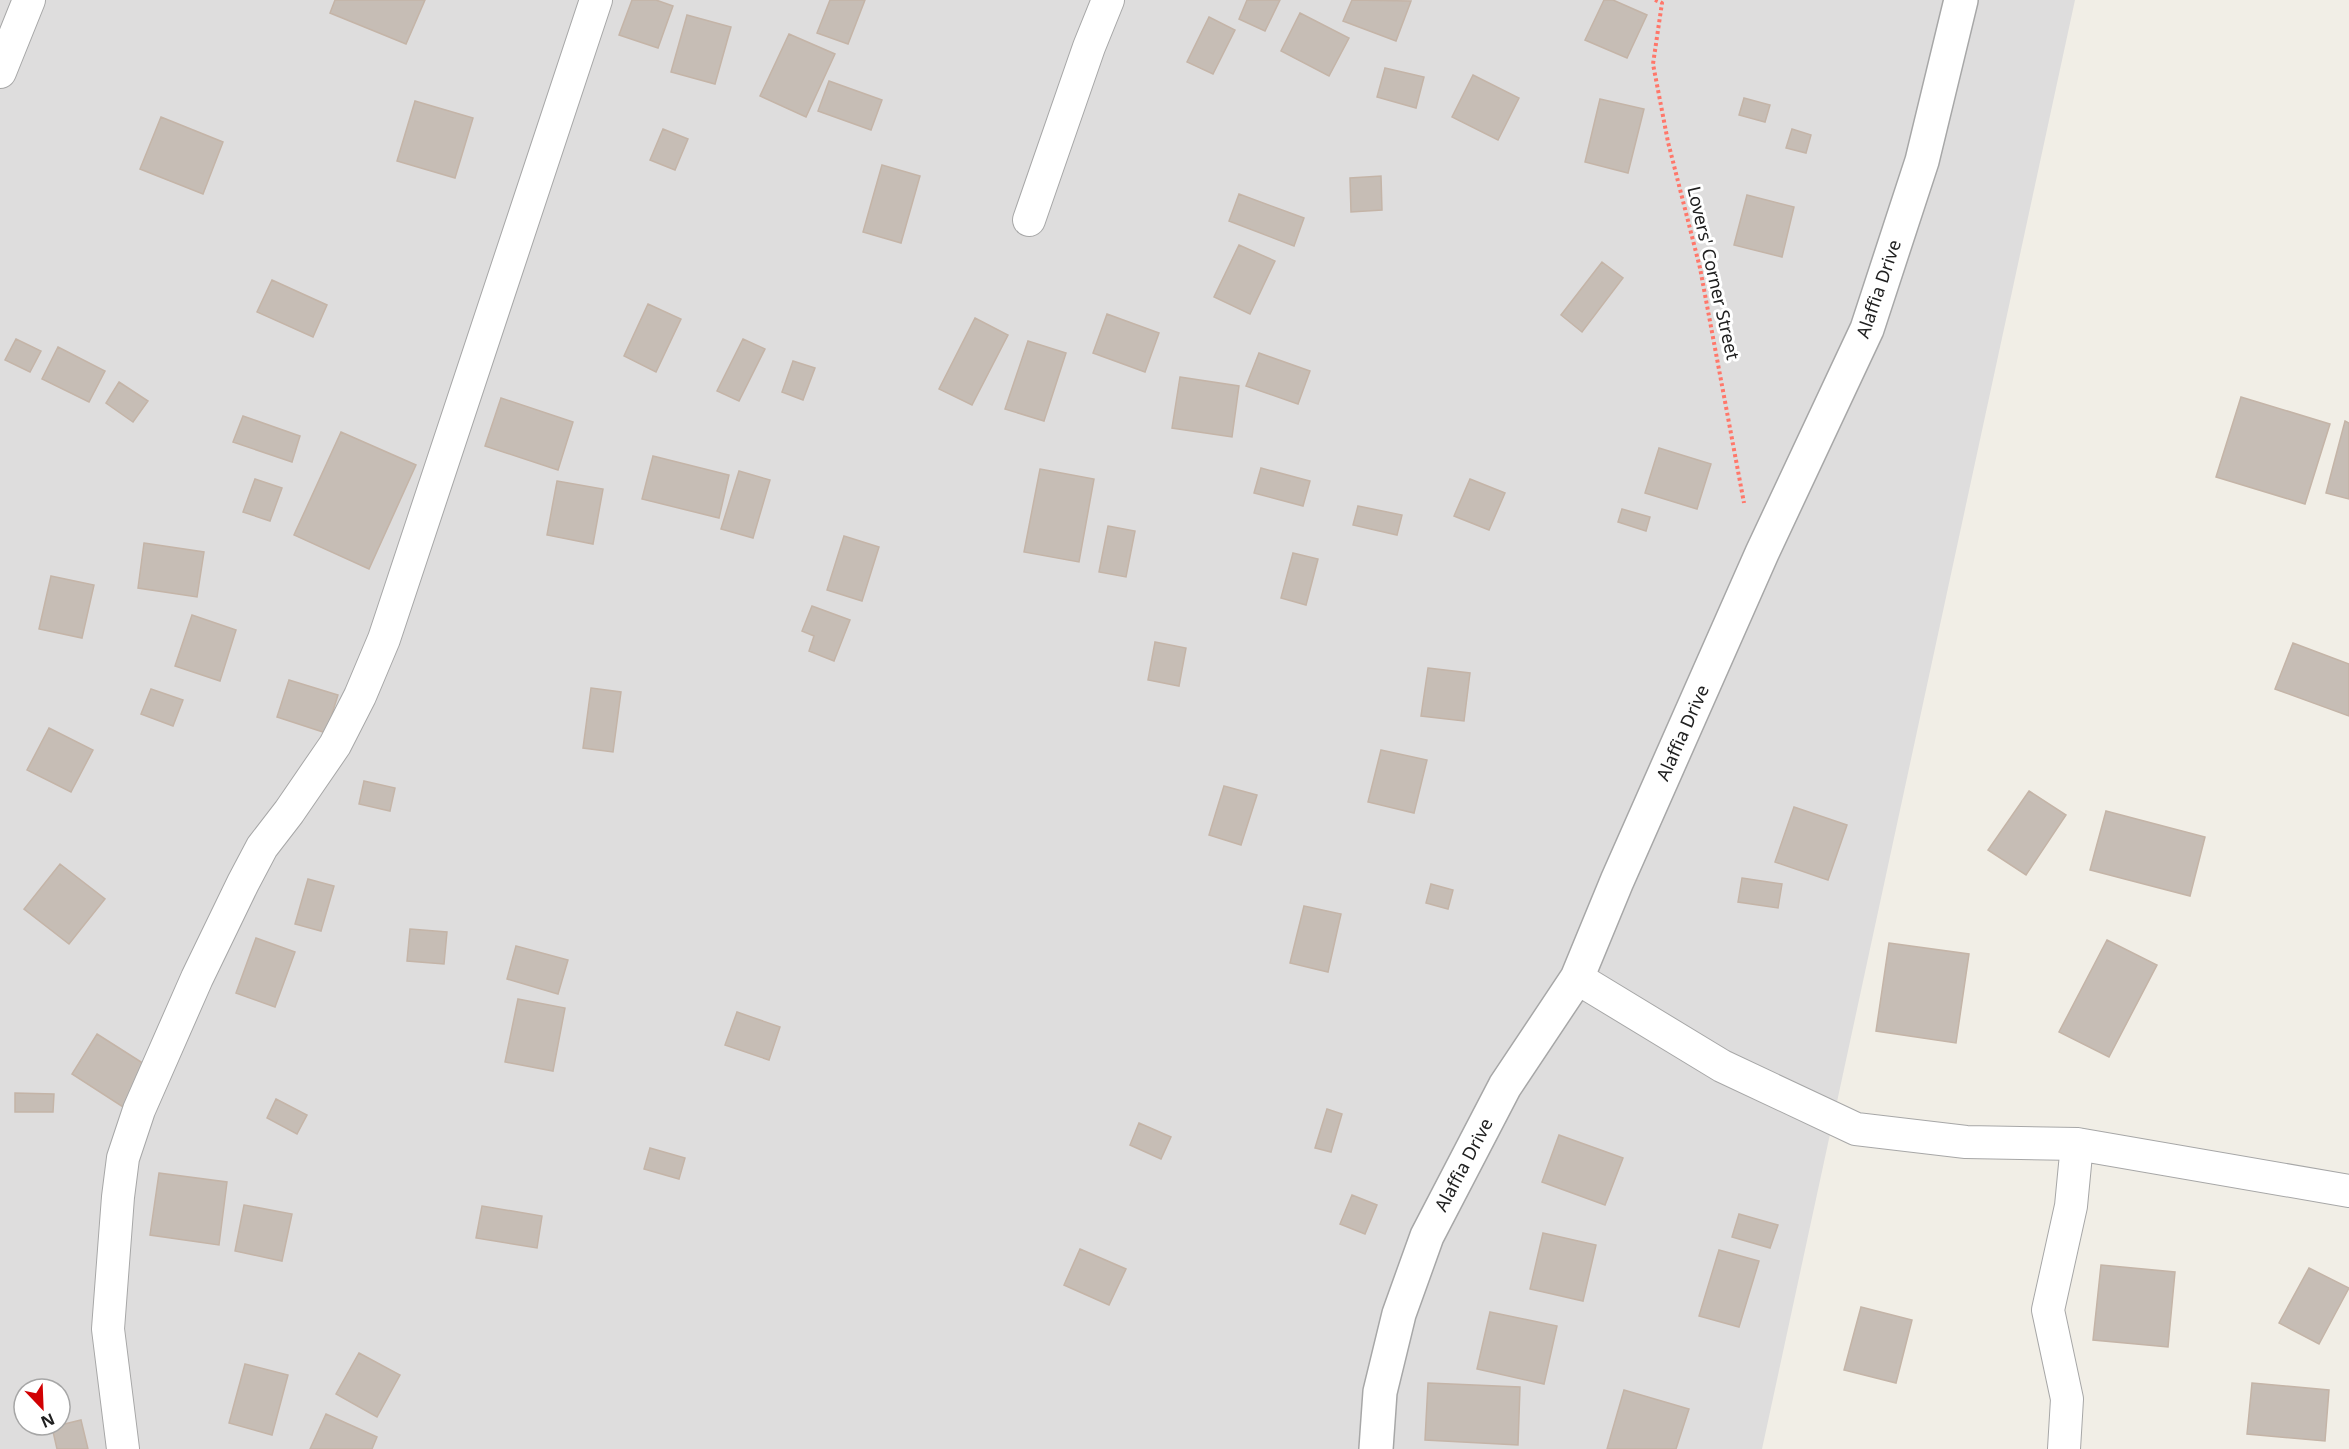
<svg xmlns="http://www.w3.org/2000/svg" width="2349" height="1449" font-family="'Noto Sans',sans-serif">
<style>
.residential{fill:#dedddd;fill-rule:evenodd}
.building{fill:#c6bdb5;stroke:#c4b4a7;stroke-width:1.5}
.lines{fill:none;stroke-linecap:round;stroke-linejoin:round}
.minor-casing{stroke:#a7a7a7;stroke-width:34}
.tertiary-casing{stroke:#a7a7a7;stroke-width:36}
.path{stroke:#ff776a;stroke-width:4;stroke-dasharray:3 3;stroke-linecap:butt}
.minor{stroke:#fff;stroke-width:32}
.tertiary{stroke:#fff;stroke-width:33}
.labels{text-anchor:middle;stroke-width:6;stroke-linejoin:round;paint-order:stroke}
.street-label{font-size:18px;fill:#202020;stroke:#fff}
</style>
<rect width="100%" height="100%" fill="#f1eee6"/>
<path class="residential" d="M0 0H2075L1762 1449H0ZM24 1389H60V1425H24Z"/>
<path class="building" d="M335 0H425L406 44 330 13Z
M632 0H656L673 6 658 48 619 35Z
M830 0H865L848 44 817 33Z
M1247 0H1280L1265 31 1239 19Z
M1352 0 1411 1 1396 41 1343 21Z
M1604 0H1613L1647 15 1627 58 1585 40Z
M1300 13 1349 38 1329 76 1281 51Z
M687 15 731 27 715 84 671 72Z
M1209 17 1235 30 1213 74 1187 62Z
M789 34 835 54 806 117 760 96Z
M1385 68 1424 77 1416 108 1377 97Z
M1473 75 1519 98 1498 140 1452 117Z
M829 81 882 100 871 130 818 111Z
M1744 98 1770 105 1765 122 1739 115Z
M1600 99 1644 109 1628 173 1585 162Z
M415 101 473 118 455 178 397 161Z
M161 117 223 142 203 194 140 169Z
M663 129 688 139 675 170 650 160Z
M1792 129 1811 135 1806 153 1786 148Z
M882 165 920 176 901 243 863 232Z
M1381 176 1382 210 1351 212 1350 178Z
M1239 194 1304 218 1294 246 1229 221Z
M1747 195 1794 207 1782 257 1734 245Z
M1239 245 1275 261 1250 314 1214 297Z
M1602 262 1623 278 1582 332 1561 315Z
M272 280 327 305 313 337 257 312Z
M648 304 681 319 656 372 624 356Z
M1107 314 1159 333 1145 372 1093 353Z
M975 318 1008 335 972 405 939 389Z
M16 339 41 351 30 372 5 360Z
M743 339 765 349 739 401 717 391Z
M1028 341 1066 353 1044 421 1005 409Z
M58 347 105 371 89 402 42 379Z
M1259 353 1310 371 1298 404 1246 386Z
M793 361 815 368 803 400 782 392Z
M1180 377 1239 386 1232 437 1172 428Z
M119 382 148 401 133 422 106 403Z
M2241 397 2330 424 2305 504 2216 477Z
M501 398 573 422 558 470 485 446Z
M243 416 300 436 292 462 233 442Z
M2345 421 2349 423V499L2326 493Z
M341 432 416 465 369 569 294 535Z
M1659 448 1711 464 1697 509 1645 493Z
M653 456 729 475 719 518 642 499Z
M1261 468 1310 481 1303 506 1254 493Z
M1040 469 1094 479 1079 562 1024 552Z
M739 471 770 480 753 538 721 529Z
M255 479 282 488 270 521 243 512Z
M1470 479 1505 493 1489 530 1454 516Z
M557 481 603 489 593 544 547 535Z
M1358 506 1402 515 1397 535 1353 525Z
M1622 509 1650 517 1646 531 1618 522Z
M1108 526 1135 531 1126 577 1099 572Z
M844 536 879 547 862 601 827 590Z
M144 543 204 552 197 597 138 588Z
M1293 553 1318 559 1306 605 1281 598Z
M51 576 94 585 82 638 39 629Z
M812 606 850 620 834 661 809 651 814 636 802 631Z
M192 615 236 630 220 681 175 666Z
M1155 642 1186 648 1179 686 1148 680Z
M2293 643 2349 664V716L2275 689Z
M1428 668 1470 673 1464 721 1421 716Z
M289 680 338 695 326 733 277 717Z
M591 688 621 692 613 752 583 748Z
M151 689 183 700 173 726 141 714Z
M49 728 93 750 71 792 27 770Z
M1381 750 1427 760 1414 813 1368 802Z
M364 781 395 788 390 811 359 804Z
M1224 786 1257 795 1241 845 1209 835Z
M2029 791 2066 815 2026 875 1988 850Z
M1794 807 1847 825 1828 880 1775 862Z
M2106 811 2205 837 2190 896 2090 870Z
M60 864 105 899 69 944 24 909Z
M1742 878 1782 884 1778 908 1738 902Z
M308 879 334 886 321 931 295 924Z
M1431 884 1453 890 1448 909 1426 903Z
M1304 906 1341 914 1328 972 1290 963Z
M410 929 447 932 444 964 407 961Z
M256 938 295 952 275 1007 236 993Z
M2107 940 2157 965 2109 1057 2059 1032Z
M1889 943 1969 954 1956 1043 1876 1031Z
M516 946 568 960 558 994 507 979Z
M518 999 565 1008 553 1071 505 1062Z
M737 1012 780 1027 769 1060 725 1045Z
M97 1034 149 1067 123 1107 72 1074Z
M15 1093 54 1094 53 1112H15Z
M276 1099 307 1115 297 1134 267 1118Z
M1327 1109 1342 1114 1331 1152 1315 1148Z
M1139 1123 1171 1137 1161 1159 1130 1145Z
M1559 1135 1623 1158 1605 1205 1542 1182Z
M650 1148 685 1158 679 1179 644 1169Z
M159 1173 227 1182 219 1245 150 1235Z
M1352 1195 1377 1205 1365 1234 1340 1224Z
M244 1205 292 1214 282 1261 235 1251Z
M482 1206 542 1216 537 1248 476 1238Z
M1739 1214 1778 1225 1770 1248 1732 1237Z
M1543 1233 1596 1245 1583 1301 1530 1289Z
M1080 1249 1126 1269 1109 1305 1064 1285Z
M1719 1250 1759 1261 1739 1327 1699 1316Z
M2101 1265 2175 1272 2168 1347 2093 1340Z
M2309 1268 2349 1288 2319 1344 2279 1323Z
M1861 1307 1912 1320 1896 1383 1844 1370Z
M1490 1312 1557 1326 1544 1384 1477 1369Z
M359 1353 400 1375 377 1417 336 1394Z
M245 1364 288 1375 272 1435 229 1423Z
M1428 1383 1520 1387 1518 1445 1425 1440Z
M2252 1383 2329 1390 2325 1441 2247 1434Z
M1624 1390 1689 1409 1676 1449H1607Z
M326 1414 377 1437 372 1449H310Z
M81 1420 88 1449H57L52 1427Z"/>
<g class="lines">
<g class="minor-casing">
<path id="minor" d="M0 72 29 0
M1029 220 1089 47 1108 0
M1577 978 1722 1066 1856 1129 1966 1142 2077 1144 2349 1191
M123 1449 108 1329 118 1197 123 1158 139 1110 197 978 243 883 262 847 289 812 335 745 360 696 384 639 596 0
M2064 1449 2067 1399 2048 1310 2071 1206 2077 1144"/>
</g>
<g class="tertiary-casing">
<path id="tertiary" d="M1376 1449 1380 1392 1399 1314 1427 1236 1505 1086 1577 978 1617 881 1762 553 1867 329 1922 161 1961 0"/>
</g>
<path class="path" d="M1655 0 1662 3 1653 64 1668 142 1700 268 1744 503"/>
<use href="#minor" class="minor"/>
<use href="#tertiary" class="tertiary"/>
</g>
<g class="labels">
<g class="street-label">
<text transform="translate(1713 273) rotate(77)" y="6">Lovers' Corner Street</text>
<text transform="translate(1879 289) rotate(-71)" y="6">Alaffia Drive</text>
<text transform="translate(1683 733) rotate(-66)" y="6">Alaffia Drive</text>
<text transform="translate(1464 1165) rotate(-62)" y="6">Alaffia Drive</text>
</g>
</g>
<g transform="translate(42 1407) rotate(157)"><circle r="28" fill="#ffffff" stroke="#a6a6a6" stroke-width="1.5"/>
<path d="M0-4.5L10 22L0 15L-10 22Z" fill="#d10002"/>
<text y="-9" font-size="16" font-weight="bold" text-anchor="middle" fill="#202020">N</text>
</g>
</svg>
